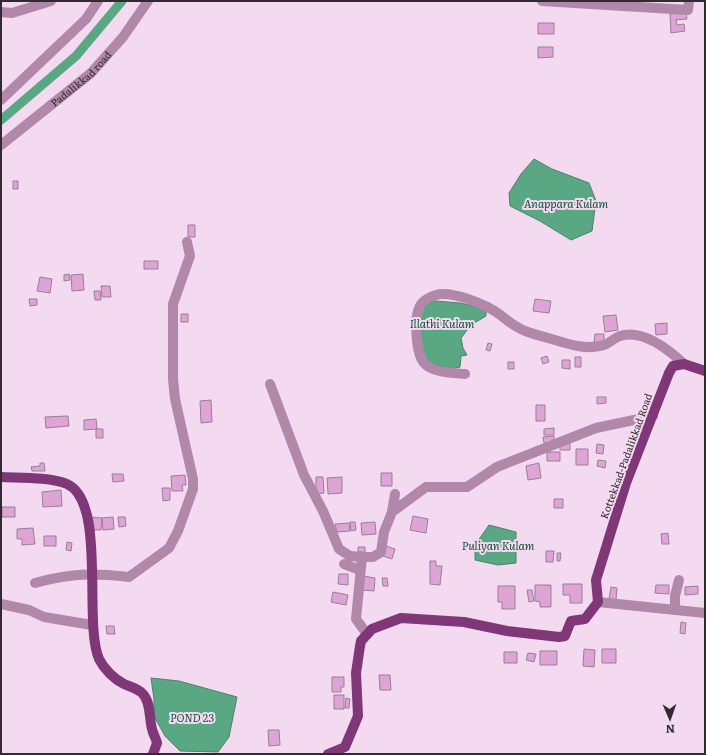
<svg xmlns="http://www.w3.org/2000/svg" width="706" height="755" font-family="Literata,serif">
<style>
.water{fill:#5aa784;stroke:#4e816b}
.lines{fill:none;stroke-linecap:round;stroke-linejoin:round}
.canal{stroke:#5aa784;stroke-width:9}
.building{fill:#dea4d5;stroke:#978093}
.minor{stroke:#b187aa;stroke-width:10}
.major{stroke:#803778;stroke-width:10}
.labels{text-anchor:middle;stroke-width:4;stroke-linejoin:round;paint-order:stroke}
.street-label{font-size:10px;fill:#332931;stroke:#f4daf0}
.water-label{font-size:11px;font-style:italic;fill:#135139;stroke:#f4daf0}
</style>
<rect width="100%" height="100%" fill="#f4daf0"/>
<path class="water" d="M534 159 552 169 589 183 596 201 592 231 571 240 540 221 510 206 509 193 521 174Z
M436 301 460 303 486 309V316L471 325 461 338 463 348 467 355 461 356 460 367 452 369 426 363 421 341 420 306Z
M489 525 516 532V563L498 565 475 560V545Z
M151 678 179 681 237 697 229 737 218 752 180 751 165 736 154 716V699Z"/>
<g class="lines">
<path class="canal" d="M1 120 76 56 122 1"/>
</g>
<path class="building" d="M686 12 687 19 676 20 677 25 684 24 685 31 671 33 670 14Z
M538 23H554V34H538Z
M538 47H553V57L538 58Z
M13 181H18V189H13Z
M188 225H195V237H188Z
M144 261H158V269H144Z
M69 274 70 280 64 281V275Z
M83 274 84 290 72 291 71 275Z
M40 277 52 279 50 293 37 291Z
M101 286H110L111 297H102Z
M94 291H100L101 300H95Z
M29 299H37V305L30 306Z
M535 299 551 301 549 313 533 311Z
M181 314H188V322H181Z
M616 315 618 330 605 332 603 316Z
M667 323V334L656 335 655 324Z
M595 334H604V343L594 342Z
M488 343 492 344 490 351 486 350Z
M547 356 549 362 543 364 541 358Z
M575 357H581V367H575Z
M562 360H570V369L562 368Z
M508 362H514V369H508Z
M597 397H606V403L597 404Z
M211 400 212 422 201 423 200 401Z
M536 405H545V421H536Z
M68 416 69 426 46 428 45 417Z
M96 419 97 429 84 430V420Z
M554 428V435H544V429Z
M96 429H103V438H96Z
M554 436V443H544L543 437Z
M570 443V450H560V444Z
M597 444 604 445 603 454 596 453Z
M576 449H588V465H576Z
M547 452H560V461H547Z
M598 460 606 461 605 468 597 466Z
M40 463H44L45 471H32L31 467 40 466Z
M539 463 541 478 528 480 526 466Z
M381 473H392V486H381Z
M112 474H123L124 481 113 482Z
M185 475 186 485H182L183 491H172L171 476Z
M316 477H323L324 493 316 494Z
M342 477V493L328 494 327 478Z
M162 488H170V500L163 501Z
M61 490 62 506 43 507 42 492Z
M554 499H563V508H554Z
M2 507H15V517H2Z
M413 516 428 519 426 533 410 530Z
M91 517 102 518 101 530H91Z
M113 517 114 529 103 530 102 518Z
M118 517H125L126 526 119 527Z
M350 522H355L356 530 351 531Z
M375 522 376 534 362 535 361 523Z
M349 523 350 531 337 532 335 524Z
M33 528 35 544 22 545V539H17V529Z
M668 533 669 544H662L661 534Z
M44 536H56V546H44Z
M67 542 72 543 71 551 66 550Z
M386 546 395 549 392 559 383 556Z
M358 547H365V552H358Z
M546 551H554L553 562H546Z
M557 553H561L560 561H557Z
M430 561H436V566H442L440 585 430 584Z
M339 574H348V585L338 584Z
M363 576 375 578 374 591 362 590Z
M382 578H387L388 586H383Z
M563 584H582V603H570V595H563Z
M535 585H551V607H540V602L535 601Z
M656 585H669V594L655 593Z
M498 586H515V609H502V602H498Z
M698 586V594L685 595V587Z
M611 587 617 588 616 600 609 599Z
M527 590H532L534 601 529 602Z
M333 592 348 595 346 605 331 602Z
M681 622 686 623 685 634 680 633Z
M106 626H114L115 634H107Z
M584 649 595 650 594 667 583 666Z
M602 649H616V663H602Z
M540 651H557V665H540Z
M504 652H517V663H504Z
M528 653 536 654 534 662 526 660Z
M379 675H390L391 690H380Z
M332 677H344V687H341V692H332Z
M334 695H344V709H334Z
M346 698 350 699 349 708H345Z
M268 730H279L280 745 269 746Z"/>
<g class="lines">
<g class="minor">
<path d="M542 1 688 10 689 1"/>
<path d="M1 12 12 13 51 1"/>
<path d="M1 100 86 19 98 1"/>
<path id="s1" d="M1 145 91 73 123 37 148 1"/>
<path d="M465 374C454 373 432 373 424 363 416 353 412 312 423 302 426 299 433 296 436 295 451 290 487 305 499 314 506 319 511 324 519 328 527 333 538 335 548 338 565 343 585 351 604 345 610 343 614 338 620 336 643 329 668 349 684 364"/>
<path d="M270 384 304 475 323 511 339 549 350 556 362 557H373L381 552 384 532 392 512 426 487H467L497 467 596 428 653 416"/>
<path d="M392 512 395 494"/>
<path d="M362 557 356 619 367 634"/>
<path d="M344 564 360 570"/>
<path d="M35 583C71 573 92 573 129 577L169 548 178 531 193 489V479L175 399 173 379V304L190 256 187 242"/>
<path d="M598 602 705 613"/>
<path d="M1 604 29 610 44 617 92 625"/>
<path d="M675 610V596L679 580"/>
</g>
<path class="major" d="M1 477C20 478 50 477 67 484 107 502 83 622 99 659 104 669 114 679 124 684 131 687 139 689 143 694 151 703 149 718 152 729 153 734 156 738 157 743L153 754
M328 754 345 747 358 716 356 673 360 646 361 641 372 629 401 618 464 622 507 631 559 637 565 636 571 621 585 619 598 602 596 580 626 483 669 373 673 366 684 364 705 371"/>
</g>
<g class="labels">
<g class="street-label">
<text dy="4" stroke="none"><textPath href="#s1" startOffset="104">Padalikkad road</textPath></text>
<text transform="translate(626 456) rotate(-70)" y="4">Kottekkad-Padalikkad Road</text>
</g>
<g class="water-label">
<text x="566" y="208">Anappara Kulam</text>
<text x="442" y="328">Illathi Kulam</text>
<text x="498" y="550">Puliyan Kulam</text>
<text x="192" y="722">POND 23</text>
</g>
</g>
<rect width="706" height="755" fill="none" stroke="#332931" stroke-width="4"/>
<g transform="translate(670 719) rotate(178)" stroke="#f4daf0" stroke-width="3" paint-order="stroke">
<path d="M0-3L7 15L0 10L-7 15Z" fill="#332931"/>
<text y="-6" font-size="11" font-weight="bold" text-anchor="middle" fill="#332931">N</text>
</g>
</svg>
